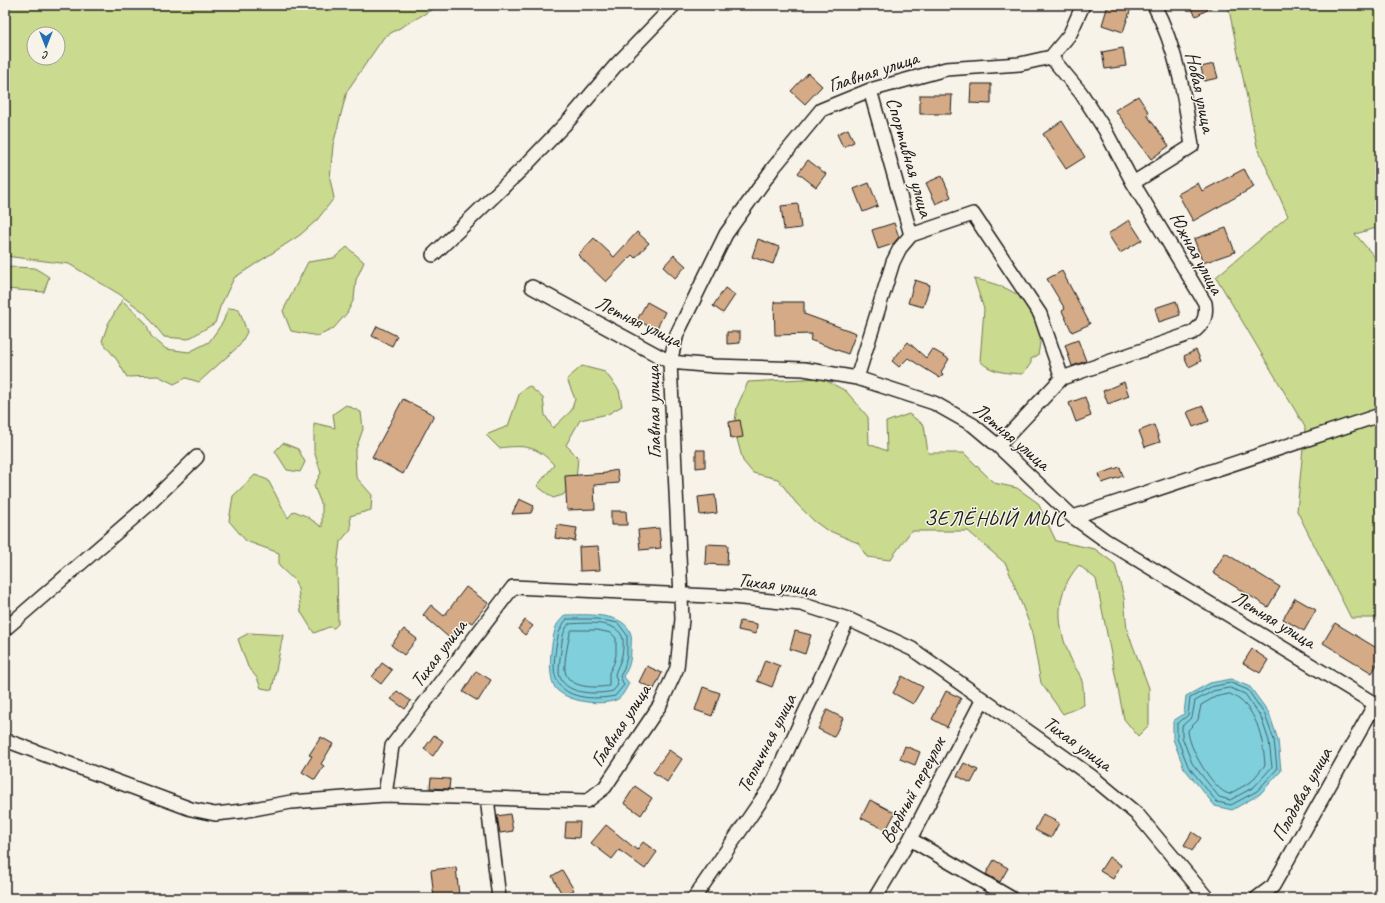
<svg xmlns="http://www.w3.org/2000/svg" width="1385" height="903" font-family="Caveat,sans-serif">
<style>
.green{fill:#cada8e;stroke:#737b55;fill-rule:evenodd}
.water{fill:#80cfdd;stroke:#588790}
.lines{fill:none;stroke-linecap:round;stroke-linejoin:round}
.shore{stroke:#446469;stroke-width:1}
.building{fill:#d5ab87;stroke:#1c1c1c}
.minor-casing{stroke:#1c1c1c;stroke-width:16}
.minor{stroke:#f7f3e8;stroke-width:13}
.labels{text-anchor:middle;stroke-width:3;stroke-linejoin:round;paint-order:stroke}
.street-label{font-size:20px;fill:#1c1c1c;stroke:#f7f3e8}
.neighbourhood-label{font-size:21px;letter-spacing:1px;fill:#1c1c1c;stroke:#f7f3e8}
</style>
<rect width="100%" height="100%" fill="#f7f3e8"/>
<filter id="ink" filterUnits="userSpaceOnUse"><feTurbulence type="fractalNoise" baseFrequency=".025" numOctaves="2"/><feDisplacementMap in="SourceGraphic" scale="8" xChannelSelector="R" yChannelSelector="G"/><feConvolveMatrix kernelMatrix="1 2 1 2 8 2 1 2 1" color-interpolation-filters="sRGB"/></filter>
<g filter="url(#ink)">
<path class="green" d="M5 5H440L384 37 347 91 333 145 330 179 334 198 317 220 300 235 234 278 220 307 215 323 188 339 164 337 145 313 119 294 69 264 5 256ZM34 34H58V58H34Z
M1228 5H1380V227L1355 234 1380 263V618H1351L1297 511 1305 427 1216 277 1288 216 1257 146Z
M347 247 364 262 356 280 354 299 347 313 333 329 318 336 291 331 283 311 308 262 334 258Z
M12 267 35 268 49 277 44 292 5 289V268Z
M974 279C998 283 1029 294 1039 321 1042 332 1040 344 1038 355L1031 359V363L1023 374C1008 373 991 373 980 361L984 309Z
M122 300 146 323 151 336 166 349 189 352 209 342 223 322 228 308 239 309 247 332 240 345 199 382 186 378 174 384 158 376 127 377 117 360 102 341 108 324Z
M582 366 605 372 619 390 622 406 608 414 580 420 566 445 578 457 576 481 563 495 553 498 537 486 554 465C537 445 523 445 499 448L486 435 508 426 520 392 529 386 543 398 545 415 553 428 571 411 575 399 567 379Z
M821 378 846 391 868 417 869 444 887 451 886 422 909 414 924 425 928 453H964L994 483 1017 488 1038 503 1056 541 1095 549 1115 564 1124 598 1127 630 1149 688V725L1138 736 1124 719 1096 579 1079 565C1054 593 1056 626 1071 659 1073 666 1079 671 1081 678 1084 686 1083 696 1084 705L1063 714 1041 683 1031 628 1006 564 968 531H911L890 560 867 557 858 543 825 529 814 521 796 503 778 479 753 473 743 461 734 428 737 407 748 382Z
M346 405 361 412 363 429 355 452 356 477 372 495 371 510 350 516 351 529 340 542 337 566 338 624 334 628 329 627 314 633 301 612 298 589 295 581 279 566V553L246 541 229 521 233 496 255 475 268 480 288 518 294 511 306 516 322 527V506L314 486 321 473 314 451V423L335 428 333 414Z
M283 443 298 449 305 462 300 472 287 470 275 451Z
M249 633 283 635 272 690 261 688 257 678 248 667 238 639Z"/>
<path class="water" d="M565 615C583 615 626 611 631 635 632 638 631 643 631 647 631 658 630 668 623 676L629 683C626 689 622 698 616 700 600 706 570 702 557 690 546 679 551 641 556 627 557 623 562 619 565 615Z
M1231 679 1250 687 1269 713 1278 740 1281 771 1260 794 1232 810 1215 806 1184 768 1173 739V721L1184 714 1186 696 1210 683Z"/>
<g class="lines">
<path class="shore" d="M567 619H597L618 623 627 635V656L624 669 620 676 624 685 615 696C595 700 561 700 555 675 553 667 555 655 556 647 558 636 559 628 567 619Z
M569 624C584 623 615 620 622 636 624 641 623 650 622 655 621 663 616 668 615 675L618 685 613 691C597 695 562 695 559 673 559 666 560 657 561 651 562 641 562 632 569 624Z
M572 630H597L611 633 616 638V655L614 663 609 673V686C597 688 568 689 565 671 564 659 568 645 570 633Z
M1231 683 1248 690 1265 715 1274 740 1277 769 1257 791 1231 805 1217 802 1188 766 1177 738V724L1188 715 1190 698 1211 687Z
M1230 688 1245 694 1261 717 1269 741 1272 767 1254 787 1230 800 1219 797 1192 763 1182 737V726L1192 717 1195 701 1213 691Z
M1230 694C1257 706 1263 738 1265 765L1251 782 1229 794C1213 790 1188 747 1188 730L1198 720 1201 705 1215 697Z"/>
</g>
<path class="building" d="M1108 5H1132L1123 32 1102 25Z
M1189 5H1216L1196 16Z
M1123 48 1126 66 1105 69 1102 52Z
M1214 64 1218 78 1204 81 1201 67Z
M808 73 822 86 805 104 791 91Z
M971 84H991V104L970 103Z
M920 95H952L951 114H920Z
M1138 96 1149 113 1147 115 1169 146 1151 159 1115 110Z
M1062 121 1085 157 1066 169 1043 134Z
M848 129 854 142 843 147 837 134Z
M808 160 826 174 816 187 798 173Z
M1244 169 1254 187 1193 221 1178 194 1198 183 1202 191Z
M942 176 951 197 936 204 926 183Z
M869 183 878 206 863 212 854 189Z
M798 204 801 228 784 230 781 206Z
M1129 220 1142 240 1120 253 1108 234Z
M894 223 899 237 893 244 878 249 872 230Z
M1226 228 1235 252 1203 263 1194 239Z
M637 232 649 243 635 258 632 255 606 282 578 255 594 238 614 257Z
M758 239 779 247 773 264 752 257Z
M674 255 686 266 675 278 663 267Z
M1062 271 1090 324 1072 332 1062 311 1065 309 1047 279Z
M915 280 930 285 923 307 908 303Z
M725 288 735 295 723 313 713 306Z
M1176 301 1180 315 1159 322 1155 308Z
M647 302 665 312 656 330 637 320Z
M774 302H804V314L856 333 848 354 810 340 812 334 775 335Z
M377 326 397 336 392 346 372 336Z
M727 332H740V343L727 344Z
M1078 340 1086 361 1072 366 1065 345Z
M908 342 926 358 932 349 949 359 941 372 943 374 940 378 908 358 899 367 892 361Z
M1196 350 1201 361 1189 367 1184 356Z
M1124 382 1129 396 1108 404 1103 391Z
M1085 397 1091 416 1076 422 1069 403Z
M403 399 434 415 403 474 372 457Z
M1203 406 1209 421 1193 427 1187 412Z
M740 420 743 437 731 439 729 422Z
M1154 425 1160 442 1145 447 1139 431Z
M696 450H705V467L696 468Z
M1120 467 1123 476 1102 483 1099 474Z
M617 470 619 483 594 485 595 509 567 510 565 476 607 473V472Z
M715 495 717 513 700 515 698 497Z
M519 499 534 506 531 513 512 514Z
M611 511H626L627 525H611Z
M557 525 577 528 575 541 555 538Z
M659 528 661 548 640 550 638 530Z
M706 544 728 545 727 565 705 564Z
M598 546 600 570 580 571 579 547Z
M1225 553 1280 587 1268 607 1213 573Z
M466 587 488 603 472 623 469 621 453 641 423 615 431 605 444 616Z
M1295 598 1316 610 1304 631 1283 619Z
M525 620 533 626 525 635 518 629Z
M740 621 757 624 756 634 738 630Z
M1335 623 1380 650V659L1372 673 1323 643Z
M404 629 417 639 404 655 391 645Z
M795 631 811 635 805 654 790 649Z
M1252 649 1268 660 1260 673 1243 663Z
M765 660 780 666 772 687 757 681Z
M382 663 392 670 381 684 372 677Z
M647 666 662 673 654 689 639 682Z
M476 671 491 680 478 701 463 692Z
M902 676 923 687 913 704 893 693Z
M703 687 720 693 712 716 695 710Z
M397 691 411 701 405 709 391 699Z
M946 691 961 698 947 727 932 719Z
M827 710 843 718 834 737 818 729Z
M434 735 443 741 433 756 424 749Z
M321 737 333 744 321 764 324 766 315 780 302 772 312 756 309 755Z
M905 746 920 752 915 765 900 759Z
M669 750 682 759 667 782 653 772Z
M964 763 978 770 971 783 957 776Z
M431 778 450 779 449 789 430 788Z
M635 786 652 798 641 815 624 803Z
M870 800 895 813 886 830 861 818Z
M510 814 513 831 500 833 497 816Z
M1043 814 1059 823 1051 838 1035 830Z
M566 822H580L579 838 565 837Z
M606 825 637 850 643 842 657 852 645 869 619 850 612 859 591 843Z
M1192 832 1201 838 1192 851 1184 845Z
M1109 857 1121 865 1113 879 1100 871Z
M994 860 1008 868 1000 882 986 874Z
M456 867 459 895 434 898 431 870Z
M562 870 574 890 563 896 552 876Z"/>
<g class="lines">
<g class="minor-casing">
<path id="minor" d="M870 90 911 235
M1133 183 1192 146C1185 98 1177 49 1154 5
M433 255 526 165 570 119 616 65 674 5
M532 287 670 362 714 366 804 369 857 378 934 403 973 425 998 446 1073 517 1105 540 1380 707
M857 378 893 262 900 248 911 235 973 214 1040 314 1062 378
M998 446 1062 378 1192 333C1204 324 1207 317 1205 303L1133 183 1105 130 1081 93 1051 57
M1073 517 1380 415
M5 629 147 506 197 457
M5 740 191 809 215 814 243 811 291 802 385 795 587 801 605 787 660 705 677 668 682 619 670 362 677 334 726 234 774 167 821 110 870 90 946 69 1020 64 1051 57 1070 34 1083 5
M385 795 392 746 513 587 732 597 801 604 848 619 912 649 1091 776 1138 815 1207 898
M487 798 499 898
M910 839 1011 898
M694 898 771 786 848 619
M875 898 910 839 983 699
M1257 898 1273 886 1375 704"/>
</g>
<use href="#minor" class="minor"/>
</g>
</g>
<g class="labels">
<g class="street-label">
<text transform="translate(873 71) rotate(-18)" y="7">Главная улица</text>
<text transform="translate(1201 92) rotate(78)" y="7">Новая улица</text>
<text transform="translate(910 157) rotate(74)" y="7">Спортивная улица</text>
<text transform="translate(1197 253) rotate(61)" y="7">Южная улица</text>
<text transform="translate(639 321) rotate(26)" y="7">Летняя улица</text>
<text transform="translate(653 412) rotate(-91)" y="7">Главная улица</text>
<text transform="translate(1012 436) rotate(40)" y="7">Летняя улица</text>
<text transform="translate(777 584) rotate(8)" y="7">Тихая улица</text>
<text transform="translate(1274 619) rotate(31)" y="7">Летняя улица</text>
<text transform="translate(438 653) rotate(-53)" y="7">Тихая улица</text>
<text transform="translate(620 725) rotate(-57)" y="7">Главная улица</text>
<text transform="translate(766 743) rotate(-63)" y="7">Тепличная улица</text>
<text transform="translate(1078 743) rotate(36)" y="7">Тихая улица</text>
<text transform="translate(912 790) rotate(-62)" y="7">Вербный переулок</text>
<text transform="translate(1301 794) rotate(-61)" y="7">Плодовая улица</text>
</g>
<g class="neighbourhood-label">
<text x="995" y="525">ЗЕЛЁНЫЙ МЫС</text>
</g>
</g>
<rect width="1385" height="903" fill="none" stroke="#f7f3e8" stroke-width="20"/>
<rect x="10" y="10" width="1365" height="883" fill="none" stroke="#1c1c1c" stroke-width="1.5" filter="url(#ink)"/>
<g transform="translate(46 46) rotate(180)"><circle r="19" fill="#f7f3e8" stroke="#9f9d96"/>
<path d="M0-3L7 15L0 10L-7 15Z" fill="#1f6fb2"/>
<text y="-6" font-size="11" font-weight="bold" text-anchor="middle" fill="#1c1c1c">С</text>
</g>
</svg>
